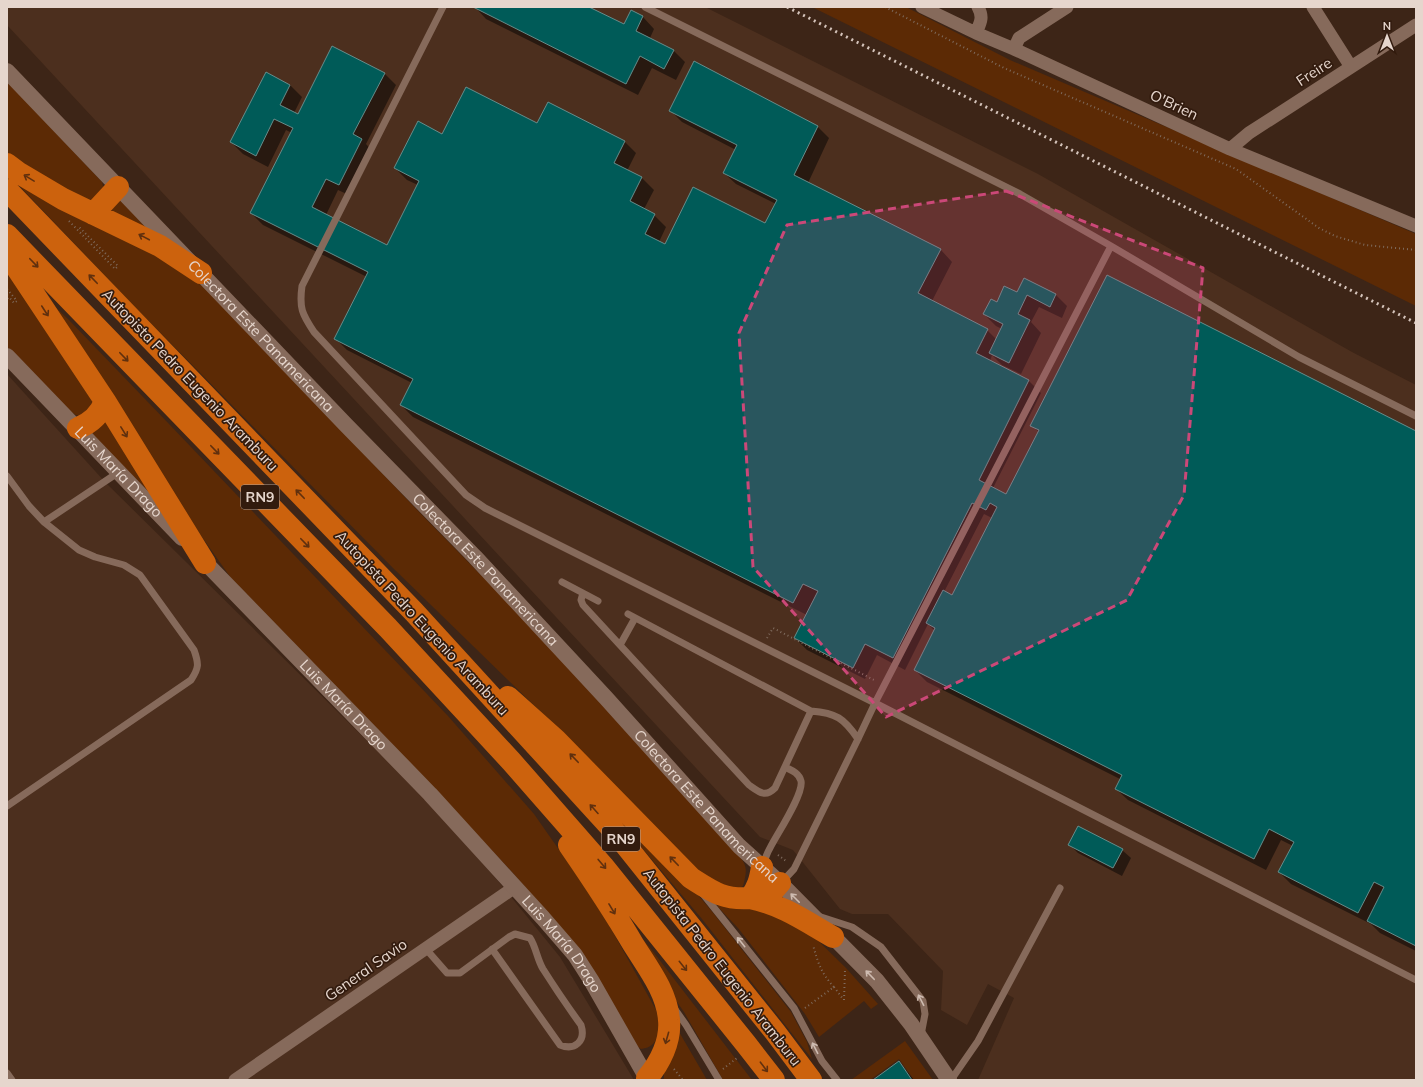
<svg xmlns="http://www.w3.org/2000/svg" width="1423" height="1087" font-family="Mulish,sans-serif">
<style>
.built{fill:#4c2f1e}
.green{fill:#5c2a05}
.shadow{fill:#0007;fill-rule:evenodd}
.building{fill:#005b58;stroke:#668c8a}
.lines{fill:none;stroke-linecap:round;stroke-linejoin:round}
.path{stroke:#7f6b5e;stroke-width:2;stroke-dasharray:1 3;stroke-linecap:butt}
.service{stroke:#866a5b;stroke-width:7}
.minor{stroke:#866a5b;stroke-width:13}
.tertiary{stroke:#866a5b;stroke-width:16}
.motorway{stroke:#cc620d;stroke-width:22}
.rail{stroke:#d4c3ba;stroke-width:3;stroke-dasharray:2 4;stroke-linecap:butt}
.oneway{stroke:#60300e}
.oneway2{stroke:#cebbb0}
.marked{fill:#cb4878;fill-opacity:0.2;stroke:#cb4878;stroke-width:3;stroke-dasharray:8 5;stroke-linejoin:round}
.labels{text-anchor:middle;stroke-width:3.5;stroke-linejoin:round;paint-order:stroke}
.shield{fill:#321b0e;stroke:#b09e94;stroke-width:1}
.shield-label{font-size:14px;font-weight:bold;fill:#e6d6cd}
.street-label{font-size:15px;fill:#e6d6cd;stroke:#321b0e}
</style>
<rect width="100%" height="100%" fill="#3d2517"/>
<path class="built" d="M7 7H705L1038 174 1352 352 1416 385V1080H978L1014 998 988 984 967 1025 941 1010 943 971 888 914H852L840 909 793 850 760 837 7 25Z
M7 374 105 482 425 798 498 881 560 957 634 1080H7Z"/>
<path class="green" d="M812 7H906L1010 60 1416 234V306Z
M7 81 102 182 104 190 93 200H82L7 157Z
M9 175 182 267 206 289 421 514 578 674 735 850C747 866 748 867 743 886L734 891 705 882 582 752 393 568 128 300Z
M121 200 147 228 110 211Z
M7 270 96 396 87 416 76 415 65 408 7 347Z
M39 292 68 319 170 425 448 716 534 814 599 907 656 1010C661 1026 661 1047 641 1049L633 1043 588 961 513 873 390 742 231 578 202 537Z
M110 414 172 515 89 432Z
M578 772 682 876 714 914 791 1012 807 1042 812 1059 702 919Z
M717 906H753L801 924 846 968 878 1004 871 1009 864 1001 819 1037 805 1014 738 928Z
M622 915 651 949 752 1080H723L684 1012 650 963Z
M675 1025 707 1080H664V1069Z
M905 1041 933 1080H914L899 1059 870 1080H851Z"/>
<path class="shadow" d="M475 7H587L624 26 631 11 643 17 654 29 650 38 673 50 685 62 676 80 652 68 638 95 486 19Z
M384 73 396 85 366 144 373 152 351 196 338 190 326 215 387 246 418 185 407 180 395 168 443 135 538 124 624 141 636 153 627 171 642 178 654 190 644 209 654 215 666 227 659 242 665 245 766 225 776 204 736 184 724 173 736 150 682 122 670 110 817 126 829 138 808 183 941 250 952 262 932 301 987 330 997 340 1002 329 996 326 984 314 997 303 1017 294 1056 295 1067 306 1062 318 1039 307 1031 322 1041 333 1021 374 1002 365 992 355 990 361 1029 381 1041 393 993 488 1007 495 1039 432 1032 426 1416 432V951L1380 933 1371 924 1291 884 1279 872 1293 846 1281 840 1266 870 1128 800 1116 789 1120 779 927 682 915 670 935 631 928 624 905 670 877 655 865 679 807 650 795 638 807 615 413 417 401 405 412 383 347 350 335 338 367 277 263 225 251 213 292 133 286 130 268 167 243 154 231 142 266 74 290 85 302 97 294 113 298 115ZM984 514 992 518 953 597 944 592Z
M1069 844 1122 850 1131 858 1122 876 1078 853Z
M899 1062 914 1080H874Z"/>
<path class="building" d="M473 7H589L624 24 631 10 643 16 636 31 674 50 664 69 640 56 626 84Z
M332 46 385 73 353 134 362 139 339 185 326 179 312 207 387 245 419 181 394 168 418 121 442 134 466 87 537 123 548 102 625 141 614 163 642 177 630 201 655 214 645 234 665 244 693 187 765 223 777 200 723 173 737 145 669 111 694 61 818 126 794 175 941 249 918 293 988 329 976 353 1029 380 979 480 1006 494 1039 430 1030 426 1107 275 1416 431V946L1367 921 1384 887 1374 882 1358 913 1278 872 1294 842 1269 829 1254 859 1115 789 1122 775 914 670 935 628 926 623 943 590 952 595 997 507 990 503 986 510 972 503 893 658 865 644 853 668 794 638 818 591 803 584 793 603 400 405 413 379 334 339 368 272 250 213 293 128 274 119 256 156 230 142 266 72 290 85 280 105 298 114Z
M1024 278 1056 294 1050 307 1027 295 1018 314 1030 320 1009 363 989 353 1003 324 983 314 991 299 997 302 1004 286 1017 292Z
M1078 826 1123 849 1113 868 1068 845Z
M899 1061 912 1080H873Z"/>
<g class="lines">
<path class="path" d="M885 7 1004 68 1236 169 1319 228 1335 236 1365 245 1416 250
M69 221 115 269 118 266 79 227
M7 289 17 301 14 303 9 297
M7 295 9 297 7 299
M767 638 773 628 876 681
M778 855 786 861
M834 987 843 999
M844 1000 845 970
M805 1008 834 987C821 973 818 963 813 945
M674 1069 683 1080
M723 1069 737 1058"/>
<path class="service" d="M443 7 302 286C299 308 302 314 314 332L466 495 485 508 875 703 1416 980
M645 7 1020 194 1111 246 1299 357 1416 416
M7 476 29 506 44 522 119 472
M562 582 598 601
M583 593 581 600 583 605 749 785C759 792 765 798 775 788L811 711
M628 614 811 711C836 713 844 718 858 739
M620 645 635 618
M7 806 191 680C199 668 199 664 194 650L140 575 124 565 95 557 79 550 44 522
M763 865C765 859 767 853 770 848 777 834 804 794 801 781 799 773 791 770 785 767
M781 883 794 869 858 739 875 703 1111 246
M703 894 794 1008 822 1061 837 1080
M818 916 852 927 881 947 923 1001 925 1014 921 1035
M426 949 447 973H460L509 937 515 934 530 938C536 947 537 959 543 969 555 988 568 1007 581 1025 586 1041 575 1051 560 1045L492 949
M674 1008 686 1025 719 1080
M7 1073 12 1080
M951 1080 978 1041 1060 888"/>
<path class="minor" d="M922 7 976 33 1014 49 1230 149 1416 226
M1313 7 1351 67
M976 33C980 23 984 18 978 7
M1014 49 1019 38 1067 7
M1230 149 1249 133 1416 25
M235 1080 515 887"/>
<g class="tertiary">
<path id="s1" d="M7 71 346 425 475 557 606 698 739 846 780 883 877 981 911 1024 949 1080"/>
<path id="s2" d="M7 356 182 538"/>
<path id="s3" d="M198 555 430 794 543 918 575 955 591 980 648 1080"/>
</g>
<path class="motorway" d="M7 164 19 173 63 199 160 246 201 273
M7 190 414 612 615 832 775 1032 811 1080
M93 214 118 187
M7 235 388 628 511 761 603 866 746 1044 774 1080
M7 256 16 267 105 401 205 563
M78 428C91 423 100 415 105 401
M508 697 556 740 691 878C713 892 723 900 751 898 757 897 763 897 769 894 773 891 777 887 780 883
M569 845C591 877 613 910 633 944 648 968 667 992 669 1020 671 1041 660 1063 647 1078
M762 867C760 879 758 888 750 898 783 905 805 921 833 937"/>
<path class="rail" d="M787 7 1416 323"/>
</g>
<defs><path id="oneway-shaft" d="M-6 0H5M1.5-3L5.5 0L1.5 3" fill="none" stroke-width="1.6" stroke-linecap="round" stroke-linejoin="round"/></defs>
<g class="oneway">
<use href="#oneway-shaft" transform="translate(29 178) rotate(-149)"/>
<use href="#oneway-shaft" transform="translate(144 237) rotate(-152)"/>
<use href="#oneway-shaft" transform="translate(34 263) rotate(46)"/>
<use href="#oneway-shaft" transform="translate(93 279) rotate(-134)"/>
<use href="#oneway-shaft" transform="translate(45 311) rotate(57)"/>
<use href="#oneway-shaft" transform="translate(124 357) rotate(46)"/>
<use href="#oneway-shaft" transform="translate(124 432) rotate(58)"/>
<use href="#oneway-shaft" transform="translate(215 450) rotate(46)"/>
<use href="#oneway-shaft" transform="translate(300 494) rotate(-134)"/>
<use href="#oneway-shaft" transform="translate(305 543) rotate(46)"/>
<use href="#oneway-shaft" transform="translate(574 758) rotate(-134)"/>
<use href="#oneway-shaft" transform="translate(594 809) rotate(-132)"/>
<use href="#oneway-shaft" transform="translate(674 861) rotate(-134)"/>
<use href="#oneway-shaft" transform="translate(602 864) rotate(50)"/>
<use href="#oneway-shaft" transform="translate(612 909) rotate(59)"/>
<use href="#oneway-shaft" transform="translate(683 966) rotate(51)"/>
<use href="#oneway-shaft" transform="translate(667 1038) rotate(106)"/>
<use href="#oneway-shaft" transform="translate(764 1067) rotate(53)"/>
</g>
<g class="oneway2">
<use href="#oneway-shaft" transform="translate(795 898) rotate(-135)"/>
<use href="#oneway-shaft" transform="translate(741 942) rotate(-129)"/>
<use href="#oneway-shaft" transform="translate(870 975) rotate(-134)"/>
<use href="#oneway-shaft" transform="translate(921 1000) rotate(-117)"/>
<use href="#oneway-shaft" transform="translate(815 1048) rotate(-117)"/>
</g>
<path class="marked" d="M1006 191 1203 268 1184 495 1127 600 886 717 753 567 739 333 787 225Z"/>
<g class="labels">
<g class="shield">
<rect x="241" y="485" width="38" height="24" rx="3"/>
<rect x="602" y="827" width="38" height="24" rx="3"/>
</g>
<g class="shield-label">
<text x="260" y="502">RN9</text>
<text x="621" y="844">RN9</text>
</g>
<g class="street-label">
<text transform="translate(1314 72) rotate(-33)" y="5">Freire</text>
<text transform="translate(1174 105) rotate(25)" y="5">O'Brien</text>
<text dy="5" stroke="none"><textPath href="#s1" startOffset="367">Colectora Este Panamericana</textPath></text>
<text transform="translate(190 380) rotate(46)" y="5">Autopista Pedro Eugenio Aramburu</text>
<text dy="5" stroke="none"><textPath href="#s2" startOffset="161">Luis María Drago</textPath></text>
<text dy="5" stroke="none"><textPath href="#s1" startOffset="691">Colectora Este Panamericana</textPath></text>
<text transform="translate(422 623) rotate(47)" y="5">Autopista Pedro Eugenio Aramburu</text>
<text dy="5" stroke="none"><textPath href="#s3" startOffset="209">Luis María Drago</textPath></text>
<text dy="5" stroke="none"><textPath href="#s1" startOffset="1015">Colectora Este Panamericana</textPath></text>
<text dy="5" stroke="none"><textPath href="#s3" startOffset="533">Luis María Drago</textPath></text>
<text transform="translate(722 967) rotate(52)" y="5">Autopista Pedro Eugenio Aramburu</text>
<text transform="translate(366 970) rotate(-35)" y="5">General Savio</text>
</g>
</g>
<rect width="1423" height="1087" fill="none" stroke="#e6d6cd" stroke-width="16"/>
<g transform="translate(1387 36)" stroke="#321b0e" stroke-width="3" paint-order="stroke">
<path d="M0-3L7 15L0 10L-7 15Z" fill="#e6d6cd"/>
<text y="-6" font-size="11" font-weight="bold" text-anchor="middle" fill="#e6d6cd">N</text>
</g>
</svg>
